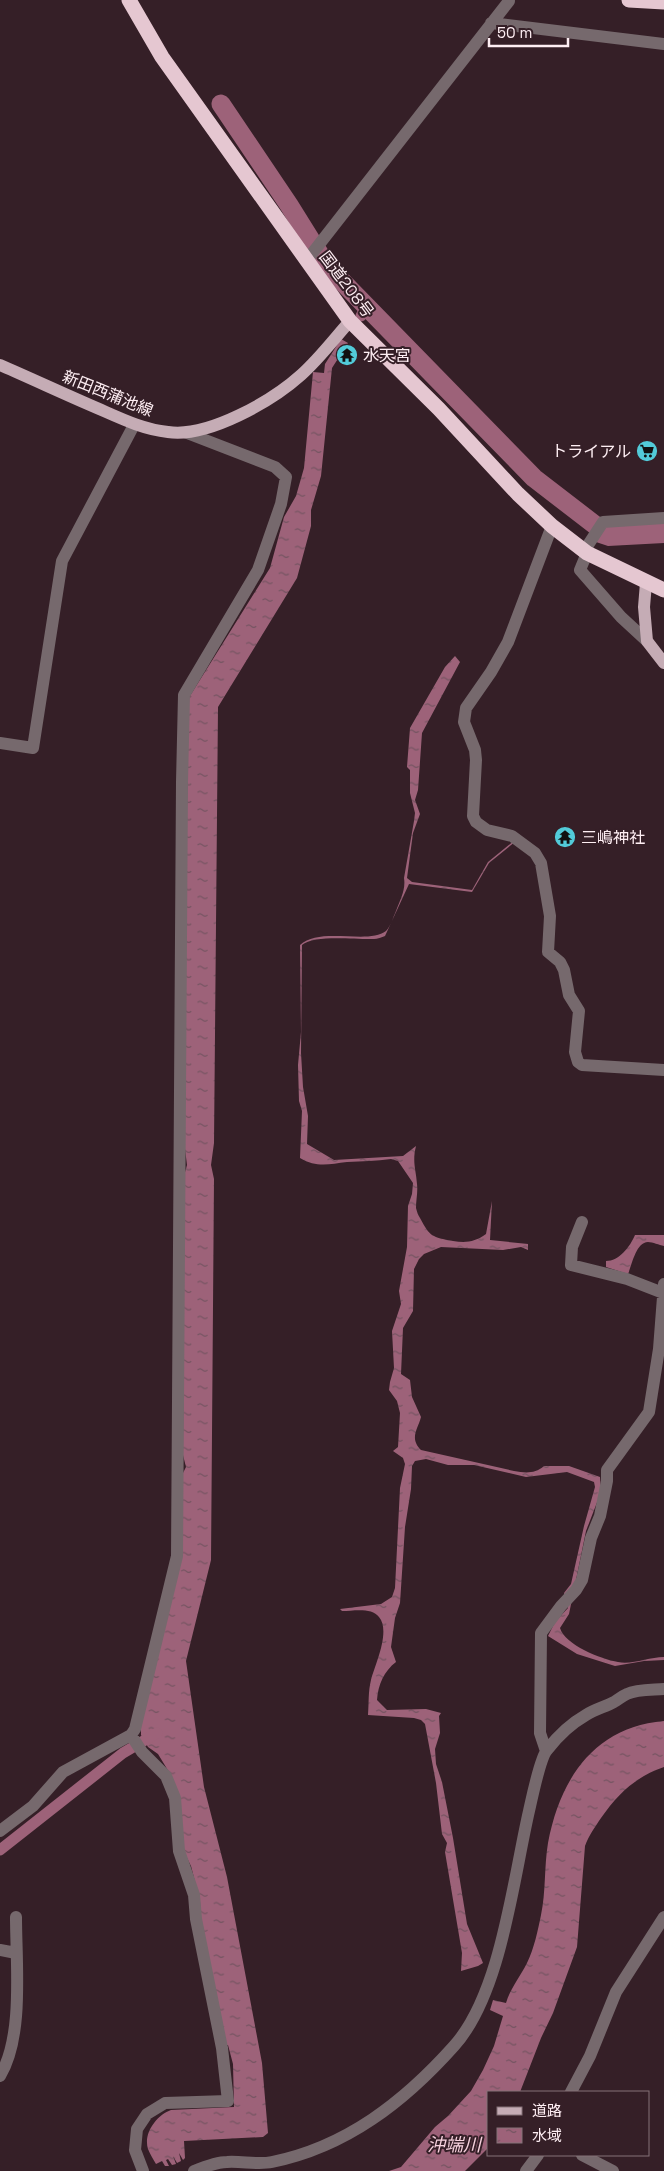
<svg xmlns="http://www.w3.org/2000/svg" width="664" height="2171" font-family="'Space Grotesk','Noto Sans JP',sans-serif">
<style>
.water{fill:url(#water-ripples)}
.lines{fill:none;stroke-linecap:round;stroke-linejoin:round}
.canal{stroke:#9d6279;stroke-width:11}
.river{stroke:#9d6279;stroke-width:19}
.minor{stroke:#76696d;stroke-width:12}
.major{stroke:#c5acb5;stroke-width:12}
.highway{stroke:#e5c7d1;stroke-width:15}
.labels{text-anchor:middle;stroke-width:4;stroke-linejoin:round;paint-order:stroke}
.street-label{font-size:16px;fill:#feeef3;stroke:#351f27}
.poi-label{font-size:16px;fill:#feeef3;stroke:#351f27;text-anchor:start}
.water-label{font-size:18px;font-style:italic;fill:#f7d2de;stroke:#351f27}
</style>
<defs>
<pattern id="water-ripples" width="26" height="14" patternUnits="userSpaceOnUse" patternTransform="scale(1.25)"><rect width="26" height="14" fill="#9d6279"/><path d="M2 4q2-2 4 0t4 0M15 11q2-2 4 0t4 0" fill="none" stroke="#745461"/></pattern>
</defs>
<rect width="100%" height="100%" fill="#351f27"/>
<path class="water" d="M341 339 348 343 332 368 321 476 311 510V526L297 578 218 707 214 1143 211 1165 214 1179 211 1560 186 1661 204 1787 227 1877 262 2063 268 2133 263 2137 184 2141 185 2158 183 2160 179 2153 181 2161 177 2163 173 2156 176 2164 172 2165 168 2159 166 2160 169 2166H165L162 2161 156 2164C153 2159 150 2154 148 2149 143 2133 157 2115 171 2110L234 2107 233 2064 228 2045H225L201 1927 200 1901 191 1866 184 1852 172 1777 158 1754 148 1747 141 1735V1721L163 1636 182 1475 186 1467 183 1455 184 1176 187 1165 184 1141 188 699 270 568 284 517 296 496 304 468 313 372 324 373 325 364Z
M664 524V543L608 546 596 542 607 526Z
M455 656 460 662 422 733 418 790 415 800 420 814 413 833 407 878 412 882 472 890 488 862 515 840 516 841 489 863 472 892 409 884 385 936C382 937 377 939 374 939 358 940 314 934 302 945L301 1053 303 1087 308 1116 307 1144 334 1160 403 1156 416 1146C412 1162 416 1169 417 1184 418 1192 416 1200 416 1208 417 1212 418 1215 420 1218 430 1237 432 1237 453 1241 466 1243 475 1242 486 1234L492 1201 490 1240 528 1244V1250L521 1247 503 1250 441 1247 424 1254 419 1259 414 1269 413 1311 403 1328 401 1374 410 1380 412 1397 421 1417C418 1429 409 1438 421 1450L514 1471C525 1473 535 1474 544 1466H569L600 1477 601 1492 586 1531 569 1614 560 1628C565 1645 601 1659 618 1662 632 1665 649 1657 664 1657V1660L644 1661 615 1666 577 1654 548 1636 555 1622 568 1608 564 1593 571 1584 584 1526 595 1487 594 1482 567 1472 526 1477 474 1465H448L426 1459 415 1461 412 1466 411 1489 405 1527 400 1603 395 1618 391 1647 396 1662C384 1671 378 1685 377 1700L387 1710 426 1709 441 1713 439 1716 440 1733 435 1749 436 1764 442 1782 453 1838 467 1924 483 1963 478 1966 461 1971 462 1953 445 1852 447 1843 442 1834 436 1783 425 1724 421 1720 414 1718 368 1715C369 1703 368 1692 371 1680 375 1665 391 1631 379 1617 372 1607 353 1611 342 1611L340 1609 381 1604 392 1597 395 1588 400 1488 405 1464 403 1458 393 1451 398 1447 400 1413 397 1401 389 1390 390 1382 394 1368 392 1331 401 1304 399 1291 407 1247 408 1206 412 1194 413 1183 398 1161 391 1159C376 1161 362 1161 347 1162 329 1164 317 1168 300 1158L302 1111 299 1101 298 1065 301 1032 300 945C320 926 368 945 386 931 391 926 393 917 396 911 400 900 406 890 404 878L414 821 415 813 410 793V770L407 767 410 728 445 667Z
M635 1235H664V1246C659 1245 653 1242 648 1242 636 1242 632 1265 628 1274L606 1267V1261C619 1261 630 1247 635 1235Z
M664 1721V1767C635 1777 618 1794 601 1818 595 1827 589 1835 585 1846L577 1947 553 2013 541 2038 520 2092H488V2148L465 2171H389L401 2167 435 2127 448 2116 471 2091 483 2070 494 2046 503 2016 490 2010 493 2000 506 2003C510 1989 520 1977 527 1963 534 1949 538 1930 541 1915 546 1892 544 1867 548 1843 560 1779 594 1727 664 1721Z"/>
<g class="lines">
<path class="canal" d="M361 316 366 308
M0 1850 123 1753 157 1733"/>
<path class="river" d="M221 104 289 205 327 266 534 478 608 535 664 532"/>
<path class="minor" d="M491 23 664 44
M307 260 509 1
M552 526 508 642 491 672 466 708 464 722 475 750 476 760 473 816 476 822 487 830 512 836 535 853 541 863 550 916 548 952 560 962 564 970 569 995 579 1011 575 1052 578 1062 582 1065 664 1070
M647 641 621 617 580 570 587 553 588 545 603 522 664 518
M0 743 33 748 62 561 134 425
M582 1222 572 1247 571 1265 627 1279 663 1293
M131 1735 142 1752 166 1776 175 1798 179 1851 194 1895 196 1919 222 2048 228 2101 165 2103 147 2114 137 2129 135 2150 143 2171
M546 1751 540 1733 541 1633 561 1606 576 1590 582 1580 591 1538 600 1516 607 1481V1470L649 1412 659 1349 664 1284
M0 1831 33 1806 63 1772 131 1735 135 1729 177 1556 182 782 184 695 258 570 281 504 286 477 275 467 187 433
M0 1950 16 1953
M0 2076C24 2036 16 1964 16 1917
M571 2092 590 2056 616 1992 664 1917
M582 2155 613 2171
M194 2171C204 2167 217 2162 227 2162 242 2161 258 2165 272 2162 346 2147 404 2102 454 2046 501 1994 513 1880 529 1811 532 1798 540 1758 547 1750 557 1737 572 1723 586 1715 595 1709 605 1707 614 1702 618 1700 622 1696 627 1694 637 1689 653 1690 664 1689
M526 2171 538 2155"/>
<path class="major" d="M0 365C30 378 60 392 90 405 116 416 140 429 168 432 208 438 272 401 301 375 319 359 334 339 350 321
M646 583 644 607 647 641 664 663"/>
<path class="highway" d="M129 0 162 57 350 321 439 409 518 494 552 526 587 553 664 590
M629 0 664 2"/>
</g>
<defs>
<g id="temple-disc" transform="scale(1.125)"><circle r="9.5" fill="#52cbd9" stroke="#351f27"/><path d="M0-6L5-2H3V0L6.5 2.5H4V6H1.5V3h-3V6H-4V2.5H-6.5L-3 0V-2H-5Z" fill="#111"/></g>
<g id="supermarket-disc" transform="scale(1.125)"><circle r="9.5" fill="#52cbd9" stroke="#351f27"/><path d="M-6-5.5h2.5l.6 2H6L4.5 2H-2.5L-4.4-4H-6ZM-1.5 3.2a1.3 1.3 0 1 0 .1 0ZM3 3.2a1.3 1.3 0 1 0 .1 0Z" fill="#111"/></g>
</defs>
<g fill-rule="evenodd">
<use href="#temple-disc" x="347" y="355"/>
<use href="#supermarket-disc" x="647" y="451"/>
<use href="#temple-disc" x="565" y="837"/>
</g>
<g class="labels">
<g class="street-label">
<text transform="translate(347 284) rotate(53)" y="6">国道208号</text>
<text transform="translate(108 393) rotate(22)" y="6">新田西蒲池線</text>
</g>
<g class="poi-label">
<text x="363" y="361">水天宮</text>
<text x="631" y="457" text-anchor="end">トライアル</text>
<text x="581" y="843">三嶋神社</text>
</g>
<g class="water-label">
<text x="454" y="2151">沖端川</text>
</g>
</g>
<rect x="487" y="2091" width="162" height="65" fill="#351f27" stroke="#857279"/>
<rect x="497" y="2107" width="25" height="8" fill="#c5acb5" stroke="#857279"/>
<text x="532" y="2116" font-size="15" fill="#feeef3">道路</text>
<rect x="497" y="2128" width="25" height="15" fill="url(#water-ripples)" stroke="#857279"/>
<text x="532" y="2141" font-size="15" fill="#feeef3">水域</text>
<path d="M489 38v8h79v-8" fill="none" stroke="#feeef3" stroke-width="2.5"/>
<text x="497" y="38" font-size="15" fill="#feeef3" stroke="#351f27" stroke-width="4" paint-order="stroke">50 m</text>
</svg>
